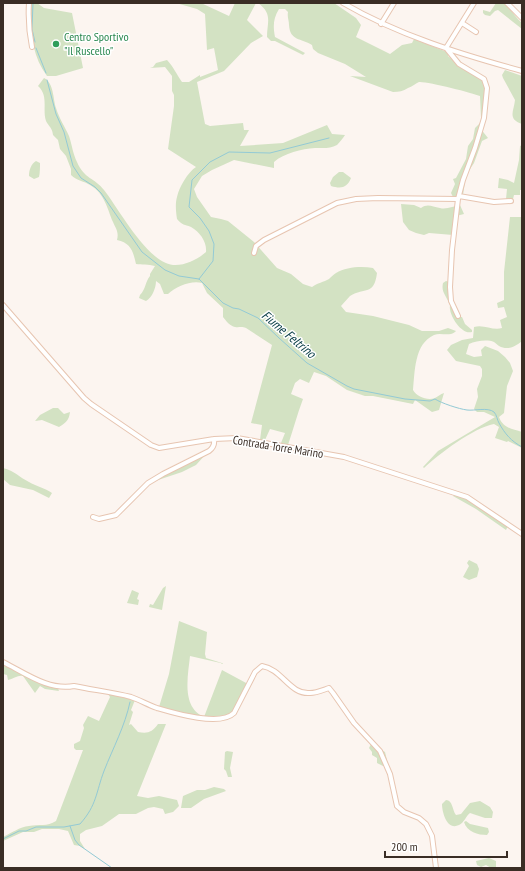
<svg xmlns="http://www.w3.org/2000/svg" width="525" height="871" font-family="'PT Sans Narrow',sans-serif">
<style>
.green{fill:#d3e2c3}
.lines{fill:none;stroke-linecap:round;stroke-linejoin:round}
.stream{stroke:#93cad5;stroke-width:1}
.minor-casing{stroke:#e7c5b1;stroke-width:6}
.minor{stroke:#fff;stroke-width:4}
.leisure-dot{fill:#2e9e5b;stroke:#fff;stroke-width:1.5}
.labels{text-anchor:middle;stroke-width:3;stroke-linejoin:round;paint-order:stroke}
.leisure-label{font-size:12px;fill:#27864d;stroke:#fff;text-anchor:start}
.street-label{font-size:12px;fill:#3a2d25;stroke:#fff}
.water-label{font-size:13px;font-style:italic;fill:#073c45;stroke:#fff}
</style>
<rect width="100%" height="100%" fill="#fcf5f0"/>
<path class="green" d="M31 3H37L44 8 72 13 83 68 56 76H47C31 55 30 28 31 3Z
M176 3H201L229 16 235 3H256L247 20 263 36 251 43 224 71 197 82 205 124 210 126 243 123 244 130H249L240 146 283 143 327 125 332 134 345 135C343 138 340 142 337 145 330 149 323 148 315 148 302 149 284 153 274 162V168L234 160 212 170 202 176 194 189 197 197 211 217 221 219 228 221 254 242 277 268 291 274 303 284 312 287C317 283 324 282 329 279 331 277 333 275 336 273 346 267 361 266 373 268L377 273C374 296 365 287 350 296 347 299 344 303 341 306L346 312 373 316 409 325 422 331H439L448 328 456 331 455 332C448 337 441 332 434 335 414 344 415 372 413 390 417 397 428 401 435 398 439 396 440 394 444 393L439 410 432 412 415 400 413 404 373 396H365L347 390 326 376 314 372 309 383 300 379 295 383 291 394 303 399C297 415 293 430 288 445L281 443 285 433 270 429 265 440H260L262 425 251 423 272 345 246 328C241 326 239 328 235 327 230 326 226 321 223 317V308L207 293 202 283C192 280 176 286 168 294H164L160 284 156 281C156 288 152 298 146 301L139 298 140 295C146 289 145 282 150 276V274L155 266C148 264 142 265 136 264 133 251 131 243 117 240 119 232 116 229 113 222 107 208 105 194 90 185 84 181 77 181 71 175V169L66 156 60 149 58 140 53 135C52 127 49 127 46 121 42 109 49 96 38 86L44 78C54 83 53 99 56 108 59 118 65 127 69 136 72 145 73 154 77 162 84 179 95 178 104 190 119 209 147 262 173 265 185 266 198 259 206 252 207 242 200 232 191 227 184 224 183 226 177 219 176 212 175 204 177 197 179 187 188 172 196 167L168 149 174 106V95L172 91V76L165 67 150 68 153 67 156 63 167 60C173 66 177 75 182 82H189L200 75V77L218 70 214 48 207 50 205 14 197 9Z
M258 3H334L356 18 361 25 356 37 390 54 402 45 412 43 414 39 447 52 449 53 448 56C452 59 456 63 460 66 467 71 478 75 483 82 489 91 484 109 481 118L480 96C473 93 426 81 419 82 416 83 412 87 408 88 403 91 399 92 393 92L350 76 366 77 345 64 318 53 313 49 312 45C301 38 290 41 289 25 289 20 287 17 288 12L285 9H279C273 19 273 26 275 37L305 53 303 55 275 41H271L267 37C267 22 273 14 258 3Z
M496 3H504C511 9 515 17 522 23V29L498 10 495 11 490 16 485 15 483 13V10L490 12Z
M505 70 522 76V124C507 119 514 111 515 100L503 78 502 75Z
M481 122 482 123 480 128 488 138 482 141 474 163 466 175 463 195 461 194 460 197H453L451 193 455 184 453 179 456 178 466 159 468 146 473 139 475 128Z
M522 145V190H520V195H514L513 199H506L507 189 498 188 499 178 508 180 514 183 519 160 520 146Z
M36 161 40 163C40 167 40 173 39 177L34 179 29 176C29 170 31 164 36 161Z
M339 172H343L351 178C347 188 341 189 331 186L330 183 333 177Z
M401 204 414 205 421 208C428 203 432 207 440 208 446 210 454 206 460 205L464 214 456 216 453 235 429 233 424 235 416 233 409 230 403 222Z
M510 217H522V341C516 346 508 351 499 346 497 345 496 343 494 342 487 339 476 341 469 344L466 354 474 357 482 356 481 350 485 346 498 351 505 357 510 363 513 371 507 386 504 413 499 417C503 428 512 429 522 432V448L508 441 507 442 495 438 499 427 494 424C473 428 439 454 424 468L423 467 438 451 495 417 484 412H477L474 409 478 397 477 389 482 376V369L480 366 456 361 447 350 451 345 462 340 473 338 474 327C484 324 493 331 502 328L500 320 507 317 504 307 498 308 497 303 504 300V272Z
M446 281 453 283 452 297 458 315 459 317H462L465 324 472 330V332C462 335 451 318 450 309 449 304 452 308 449 303 446 295 441 292 443 283Z
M53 408H58L64 414 70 412C69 420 66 423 59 427L42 420 35 421 40 415Z
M206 454 196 465 182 472 149 483 166 473Z
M3 468C15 471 19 477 29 482 36 486 45 488 52 493L49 498 33 490 10 485 3 479Z
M455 494 467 498 508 526 506 530 476 509 453 496Z
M469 560 477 564 479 569 477 577 469 580 463 577 469 566 467 563Z
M166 586 162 610 149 607 150 604 153 605 163 588Z
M132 590 139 593 137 599 139 600 138 605 127 603Z
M179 621 207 632 205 654 206 658 225 664 190 656C188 676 181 707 204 717L222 670 248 684 233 714 214 718 195 716 159 707 169 674Z
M3 664 44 685 58 688 59 691 45 689 40 686 35 693 23 676C18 675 13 679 8 680L7 675 3 674Z
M108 694 135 700 131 710 133 712 129 725 131 724 138 732C148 734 152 732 158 724H166L137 796 148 798 159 796 177 800 179 806 173 812 165 814 163 809 154 807 148 808 136 814H119L102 826 86 830 80 834V841L85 849 80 846 74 845 68 831 59 829H42L34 832H23L3 841V837C11 833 20 827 29 826 39 824 47 827 56 821L83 750H76L74 748V744L80 741 84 728 83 725 88 716 99 721 110 697Z
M371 744 385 752 388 764 383 766 377 763V758L372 755V752L369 748Z
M227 751 233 752 230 768 232 777H228L226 771 224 769 225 752Z
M214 787 224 789 226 791 204 799 191 808H181L183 796 197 790H205Z
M446 800C453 800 452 810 456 815L461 814 470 803 480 801 490 807 493 812 492 818H485L470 813C466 816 464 823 459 825 447 831 442 812 442 804Z
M466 821 470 824 488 828 489 832 487 835C478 835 467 832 464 822Z
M489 858 496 861V868H491L486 865 481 867 477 865 476 861Z"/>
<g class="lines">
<path class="stream" d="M33 3 32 29 35 42
M36 48 46 73
M47 80 56 114 64 132 73 166 81 178 95 187 101 193 142 252 165 270 179 276 199 279 223 303 233 308 239 309 258 318 279 338 307 363 347 386 354 389 405 399 430 401 435 399C441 403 459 409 467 410 474 411 488 407 494 412 497 415 497 420 499 423 505 434 511 441 522 447
M199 279 213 261 214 244 209 231 200 218 189 207 192 180 210 162 229 152 270 153 329 138
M70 826 75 840 79 845 112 868
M3 839 19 831H26L36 827H64L80 824C97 805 96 792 104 771 113 748 125 726 130 702"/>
<g class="minor-casing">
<path id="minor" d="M29 3C28 18 29 32 32 47
M343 3C398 35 460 54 522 71
M507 3 522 18
M462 23 476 32
M381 24 394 3
M459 196 494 202 511 201
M254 253 256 246 264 240 337 203 356 199 378 198 458 199
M3 305 84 398 91 404 151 445 159 448 214 439 237 438 344 457 467 497 522 534
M458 316 451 301 450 287 452 250 458 199 463 180 475 148 484 118 487 88 484 79 459 64 446 48 474 3
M93 517 99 519 116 515 148 483 163 474 209 451C213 448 215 445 214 439
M3 662C25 673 49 691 74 686 93 690 113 692 131 697 140 700 148 705 157 708 174 713 220 727 234 713L255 672 262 666C282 669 290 695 310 693 316 693 323 690 329 688L333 693 354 723 380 751 390 774 397 806 404 812 419 818 426 824 432 836 436 868"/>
</g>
<use href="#minor" class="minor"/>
</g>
<circle class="leisure-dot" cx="56" cy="44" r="4"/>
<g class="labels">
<g class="leisure-label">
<text x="64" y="41">Centro Sportivo<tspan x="64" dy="14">"Il Ruscello"</tspan></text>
</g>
<g class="street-label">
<text transform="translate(278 447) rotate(9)" y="4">Contrada Torre Marino</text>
</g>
<g class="water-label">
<text transform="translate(289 334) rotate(40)" y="5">Fiume Feltrino</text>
</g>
</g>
<rect width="525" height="871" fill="none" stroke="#3a2d25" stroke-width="8"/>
<path d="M385 851v6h122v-6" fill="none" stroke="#3a2d25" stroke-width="2"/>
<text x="391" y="851" font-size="12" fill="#3a2d25" stroke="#ffffff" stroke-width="3" paint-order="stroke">200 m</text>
</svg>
